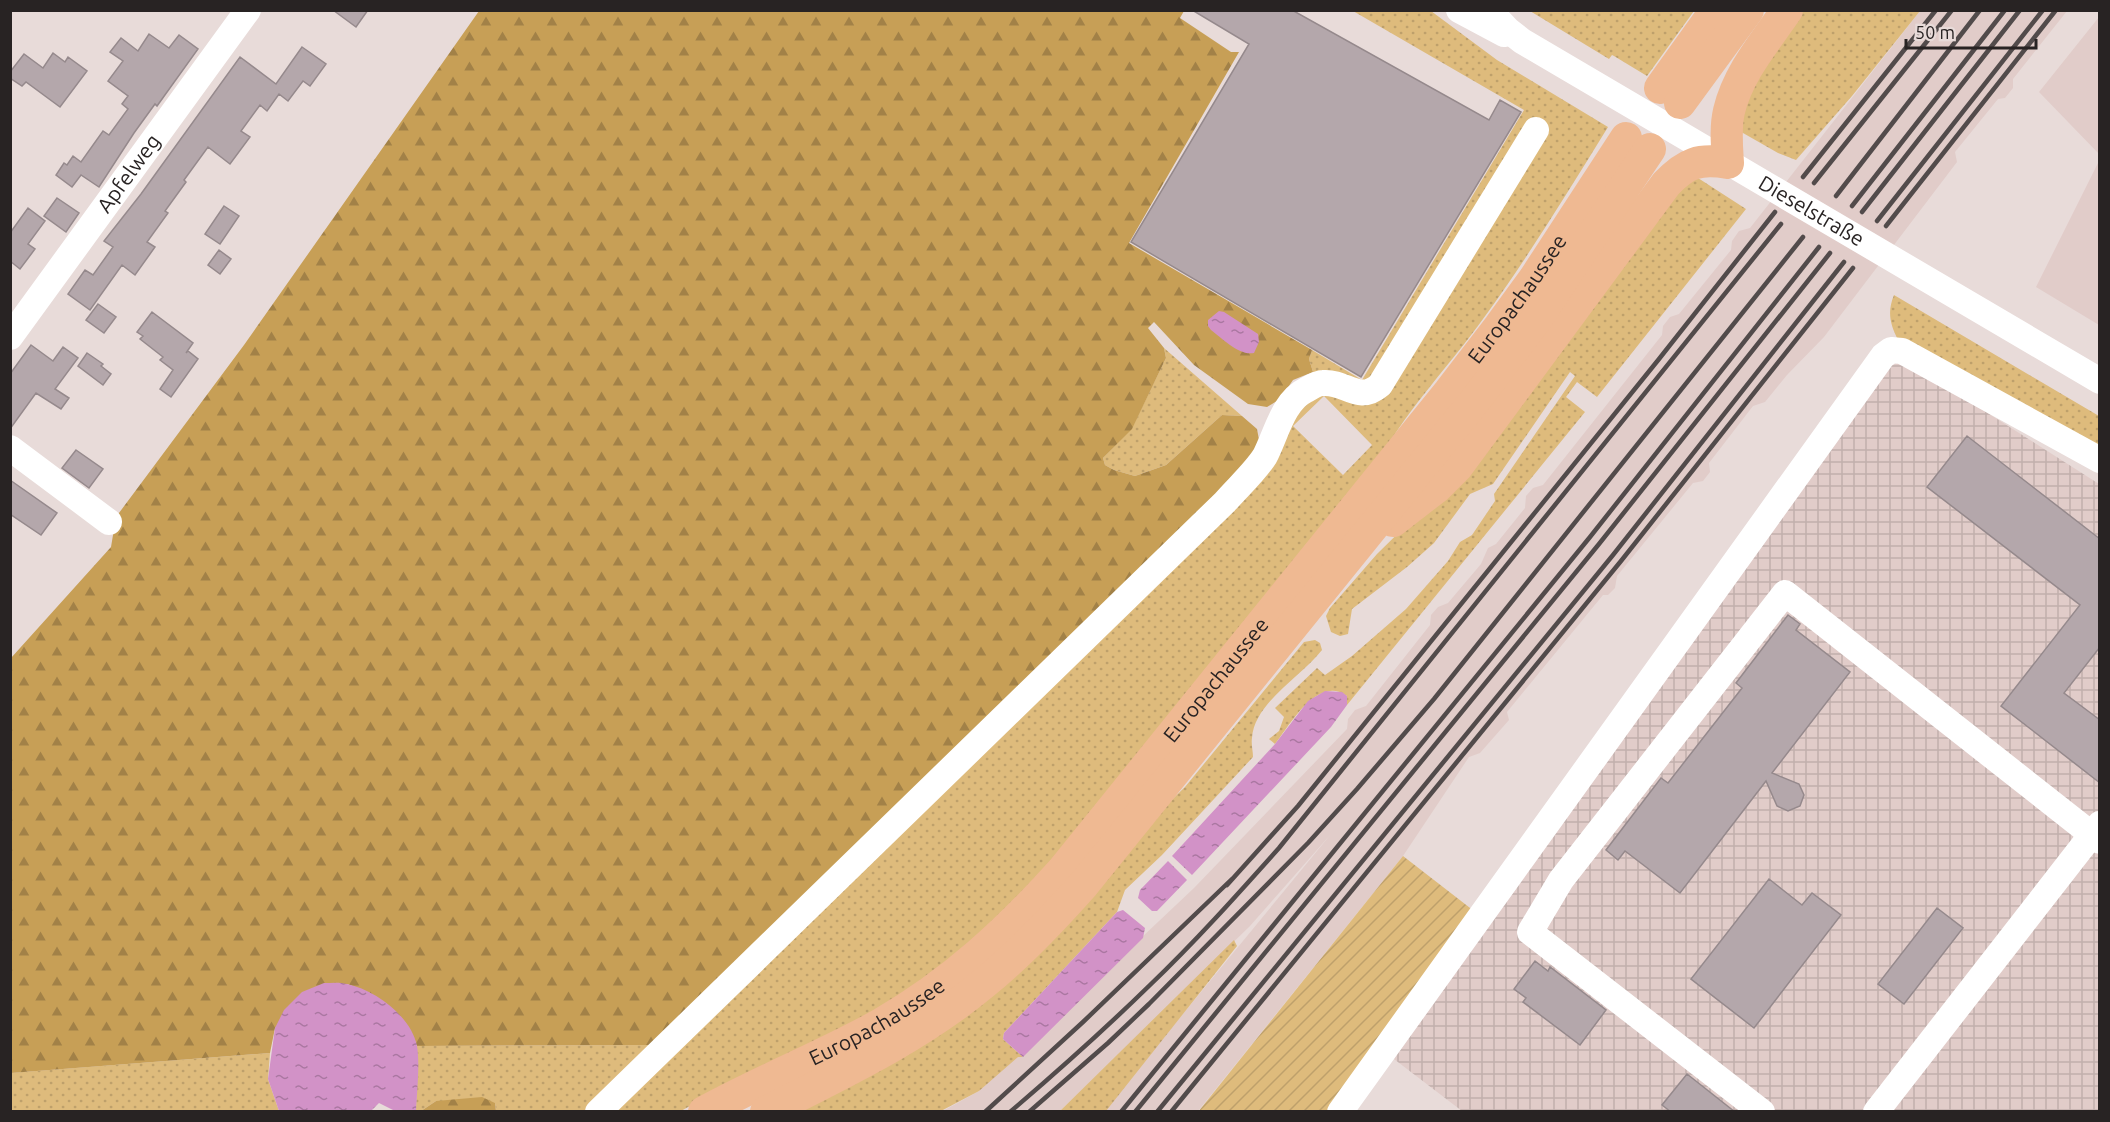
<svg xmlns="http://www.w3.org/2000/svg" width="2110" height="1122" font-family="Ubuntu,sans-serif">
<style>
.built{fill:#e1ccc9}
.industrial{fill:url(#industrial-grid)}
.grass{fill:url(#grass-dots);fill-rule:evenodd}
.forest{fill:url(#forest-firs)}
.garden{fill:url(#garden-furrows)}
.water{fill:url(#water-ripples)}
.building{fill:#b4a7ab;stroke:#95898c;stroke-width:1.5}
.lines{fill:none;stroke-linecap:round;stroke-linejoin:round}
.minor{stroke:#fff;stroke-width:26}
.major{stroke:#efb992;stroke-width:32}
.rail{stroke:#524b4b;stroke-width:4.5}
.labels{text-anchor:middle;stroke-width:6;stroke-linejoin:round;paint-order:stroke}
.street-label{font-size:21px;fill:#282323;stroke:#e8dbd9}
</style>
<defs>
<pattern id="industrial-grid" width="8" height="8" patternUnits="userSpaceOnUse" patternTransform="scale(1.5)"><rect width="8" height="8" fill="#e1ccc9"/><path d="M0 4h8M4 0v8" fill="none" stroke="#c1afac"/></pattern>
<pattern id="grass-dots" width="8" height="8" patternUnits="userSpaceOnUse" patternTransform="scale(1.5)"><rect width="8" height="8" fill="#debb7c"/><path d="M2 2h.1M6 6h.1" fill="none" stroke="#bea06b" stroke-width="1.8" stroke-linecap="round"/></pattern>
<pattern id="forest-firs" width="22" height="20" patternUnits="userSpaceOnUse" patternTransform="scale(1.5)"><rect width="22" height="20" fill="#c79f56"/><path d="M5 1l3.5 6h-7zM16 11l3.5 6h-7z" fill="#a28147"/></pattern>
<pattern id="garden-furrows" width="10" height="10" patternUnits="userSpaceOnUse" patternTransform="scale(1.5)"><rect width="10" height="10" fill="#debb7c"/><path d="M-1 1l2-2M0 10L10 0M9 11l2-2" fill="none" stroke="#bea06b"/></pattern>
<pattern id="water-ripples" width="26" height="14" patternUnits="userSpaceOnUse" patternTransform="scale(1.5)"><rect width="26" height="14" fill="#d292c7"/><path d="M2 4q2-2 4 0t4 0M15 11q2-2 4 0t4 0" fill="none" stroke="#aa77a1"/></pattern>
</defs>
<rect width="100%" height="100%" fill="#e8dbd9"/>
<path class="built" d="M1920 11H2067L2013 79V88L2005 98 1998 99 1955 152 1957 162 1824 337 1787 375 1765 402 1753 406 1709 463 1710 472 1703 481 1693 483 1617 576 1615 588 1608 595H1603L1507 712 1509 720 1480 753 1469 757 1403 856 1198 1111H1103L1331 834 1250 926 1060 1111 941 1112 979 1091 1194 888 1347 729 1348 719 1355 710 1366 706 1430 625 1431 615 1438 607 1448 603 1481 564 1488 548 1496 544 1525 508 1526 496 1533 488 1543 485 1662 335 1663 326 1670 317 1679 314 1731 250 1732 241 1739 231 1750 228Z
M2099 17V154L2039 92Z
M2099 161V325L2036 287Z"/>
<path class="industrial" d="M1906 361 2099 484V1111H1462L1390 1056 1889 366Z"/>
<path class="grass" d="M1353 11H1431L1497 60 1608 127C1568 192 1528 257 1483 319 1450 365 1410 406 1382 455L1061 853 956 957 879 1010 713 1093 681 1111 607 1112 1304 399 1365 386 1323 372H1313L1309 359 1312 350 1362 380 1524 110ZM1324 396 1372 445 1343 475 1293 426Z
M1530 11H1694L1647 76 1614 56 1612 55 1609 59Z
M1795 11H1920L1852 96 1796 160 1778 153 1736 129 1735 117Z
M1698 178 1746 209 1597 397 1577 382 1566 397 1585 412 1347 705V696C1318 674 1289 726 1275 744L1269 739 1279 731 1284 717 1275 708 1317 668 1325 675 1352 656 1406 609 1448 561 1460 542 1472 535 1495 501 1494 494 1575 376 1570 372 1493 484 1470 494 1434 543 1407 567 1352 609 1348 634 1340 636 1331 632 1326 616 1330 608 1377 554 1432 500 1672 191Z
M1894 295 2099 416V453L1898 340C1890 324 1887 312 1894 295Z
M1164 348 1242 416 1222 415 1166 465 1135 476 1114 470 1105 465 1103 458 1132 428 1166 358Z
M1315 640 1320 643 1322 650C1302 676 1254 703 1252 738 1251 744 1253 751 1253 757L1162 855 1125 890 1117 912 1004 1033 1003 1039 1023 1057H1018L979 1091 941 1111 790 1112 1154 817 1185 787 1304 642Z
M1234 940 1237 946 1106 1111H1060Z
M655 1045 587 1111H496L495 1103 436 1101 421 1111 415 1112 416 1111 417 1046Z
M270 1053 268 1079 279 1111H11L10 1073Z"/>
<path class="forest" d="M479 11H1184L1180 18 1231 52H1239L1129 243 1312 350 1309 359 1313 372 1293 380 1280 399 1267 407 1248 404 1194 365 1154 322 1148 328 1164 348 1166 358 1132 429 1103 458 1105 465 1114 470 1135 476 1166 465 1222 415 1242 416 1257 429 1260 445 1232 482 655 1045 417 1046C405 1013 379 996 347 984L275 1028 270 1053 11 1073V658L111 547 116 517 244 345Z
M482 1097 495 1103 496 1111H421L436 1101Z"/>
<path class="garden" d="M1403 856 1474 911 1329 1111 1198 1112Z"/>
<path class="water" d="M1219 311 1224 312 1258 334 1259 342 1254 353C1239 356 1222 338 1211 330L1208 326V320Z
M1325 691 1342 692 1347 696V705L1331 727 1192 875 1172 856 1275 744 1308 701Z
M1168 861 1187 880 1157 911H1152L1138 898 1140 890Z
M1123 910 1145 928 1143 938 1023 1057 1003 1039 1004 1033 1117 912Z
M324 983C331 983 340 982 347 984 375 990 411 1016 417 1046 420 1063 417 1092 416 1111H395L379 1103 371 1111H279L268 1079 275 1028 284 1010 302 992Z"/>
<path class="building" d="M333 10H368L356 27Z
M1192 10H1292L1489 120 1500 100 1521 112 1361 377 1131 242 1249 44Z
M149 34 169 48 179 35 198 49 157 106 155 104 134 133 99 187 81 175 72 187 56 175 64 163 67 165 73 156 81 162 103 131 109 135 128 109 122 104 128 96 108 81 123 61 110 52 121 38 138 51Z
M302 47 326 64 310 86 303 81 288 101 279 94 267 111 260 105 241 131 250 137 230 164 208 147 184 180 186 182 165 211 168 213 147 242 155 247 135 275 122 265 90 310 68 294 85 270 93 275 113 247 104 241 141 194 240 57 276 84Z
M53 53 65 62 68 57 87 71 60 107 26 82 22 86 10 78V72L24 54 43 68Z
M57 198 79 213 66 232 44 216Z
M224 206 239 216 220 244 205 234Z
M28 208 45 221 28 244 35 249 20 269 10 261V233Z
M219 250 231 259 220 274 208 265Z
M98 304 116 317 104 333 86 320Z
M152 312 193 343 186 353 188 351 198 359 171 397 160 389 173 370 160 360 163 357 140 339 143 336 137 332Z
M31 345 53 361 63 347 78 358 55 389 69 398 61 409 36 393 10 429V374Z
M87 353 103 364 101 366 111 374 103 385 78 366Z
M1967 436 2100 539V647L2064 693 2100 720V783L2001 706 2080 605 1927 487Z
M76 450 103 469 89 488 62 468Z
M10 480 57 513 41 535 10 514Z
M1788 615 1800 624 1796 630 1850 672 1772 773 1799 784 1804 795 1800 806 1788 811 1777 806 1766 781 1680 893 1625 851 1618 860 1606 850 1661 778 1668 783 1742 688 1736 683Z
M1769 879 1802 905 1812 893 1841 915 1754 1028 1691 979Z
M1937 908 1963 928 1904 1004 1878 984Z
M1535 961 1548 971 1550 967 1606 1010 1580 1045 1523 1002 1526 998 1514 989Z
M1687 1074 1735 1112H1671L1662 1105Z"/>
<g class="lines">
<g class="minor">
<path d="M1459 10 1504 34"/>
<path id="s1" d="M1489 10 1508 30 1522 41 2100 381"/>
<path id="s2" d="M10 337 248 10"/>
<path d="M10 448 109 522"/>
<path d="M598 1112 1225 502C1238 487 1255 472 1265 456 1276 435 1283 401 1306 390 1311 387 1318 383 1323 383 1346 381 1358 404 1380 385L1536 130"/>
<path d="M1340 1112 1883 356 1891 350 1902 351 2100 460"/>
<path d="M1762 1112 1530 932 1561 880 1785 593 2100 841"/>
<path d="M1876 1112 2100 824"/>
</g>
<g class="major">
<path d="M1660 88 1716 10"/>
<path d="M1680 103 1748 10"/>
<path d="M1393 521 1437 487 1457 467 1666 184C1686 163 1699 158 1728 163 1727 146 1725 128 1729 111 1738 73 1765 42 1787 10"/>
<path id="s3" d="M704 1112C762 1080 824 1056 881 1024 953 982 1007 932 1062 871L1449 392 1499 327 1534 279 1626 138"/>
<path d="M766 1112C841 1074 918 1038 983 984 1020 954 1052 920 1084 884L1477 398 1535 321 1650 149"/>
</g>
<path class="rail" d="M1803 177 1936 10
M1814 183 1952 10
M1836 196 1980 10
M1852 206 2005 10
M1862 212 2020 10
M1877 221 2043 10
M1886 226 2056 10
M1227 885 1298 806 1659 359 1775 212
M985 1112 1083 1022 1232 879
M1010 1112C1058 1071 1105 1029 1150 985 1195 942 1237 895 1279 848L1781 224
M1029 1112 1108 1043 1149 1004 1308 843 1357 789 1434 699 1803 237
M1121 1112 1590 537 1819 247
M1135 1112 1599 544 1830 253
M1157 1112 1613 555 1844 262
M1171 1112 1621 561 1853 268"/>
</g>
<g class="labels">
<g class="street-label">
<text dy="7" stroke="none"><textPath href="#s2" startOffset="202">Apfelweg</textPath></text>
<text dy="7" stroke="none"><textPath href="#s1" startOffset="381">Dieselstraße</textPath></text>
<text dy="7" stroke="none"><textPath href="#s3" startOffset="1167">Europachaussee</textPath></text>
<text dy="7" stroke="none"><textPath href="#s3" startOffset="681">Europachaussee</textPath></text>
<text dy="7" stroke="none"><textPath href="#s3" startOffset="195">Europachaussee</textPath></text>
</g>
</g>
<rect width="2110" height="1122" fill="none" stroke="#282323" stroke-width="24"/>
<path d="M1906 39v9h130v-9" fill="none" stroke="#282323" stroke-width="3"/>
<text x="1915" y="39" font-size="18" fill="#282323" stroke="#e8dbd9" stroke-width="4.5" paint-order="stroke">50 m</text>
</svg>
